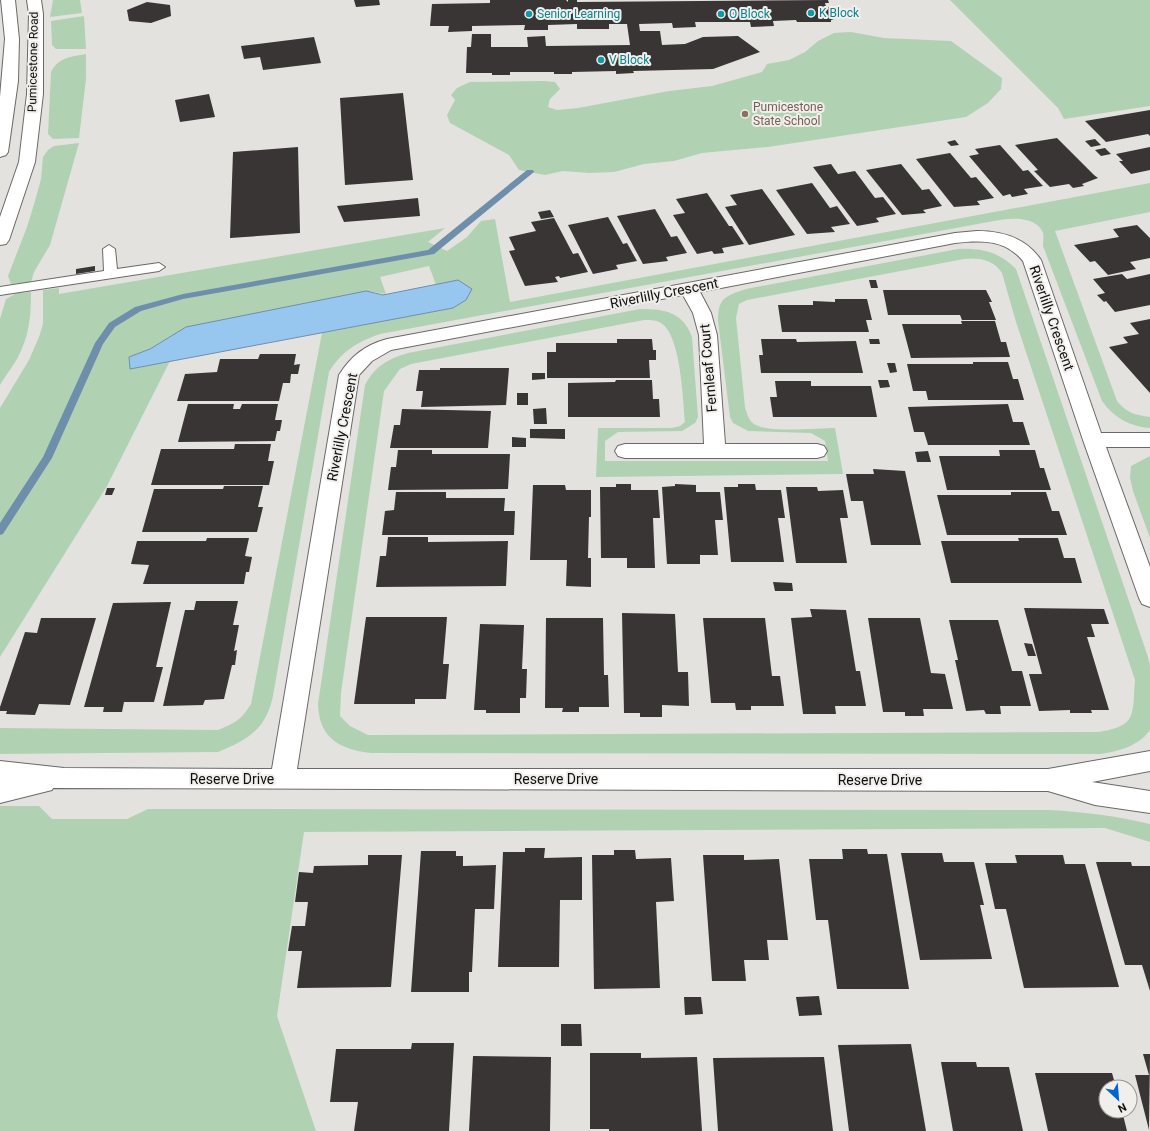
<svg xmlns="http://www.w3.org/2000/svg" width="1150" height="1131" font-family="Roboto,sans-serif">
<style>
.green{fill:#b1d2b2;fill-rule:evenodd}
.water{fill:#97c6ef;stroke:#6e8fac}
.lines{fill:none;stroke-linecap:round;stroke-linejoin:round}
.stream{fill:#6e8fac;fill-rule:evenodd}
.building{fill:#383534}
.lane-casing{stroke:#6b6967;stroke-width:2}
.street-casing{stroke:#6b6967;stroke-width:2}
.secondary-casing{stroke:#6b6967;stroke-width:2}
.lane{fill:#fff;fill-rule:evenodd}
.street{fill:#fff;fill-rule:evenodd}
.secondary{fill:#fff;fill-rule:evenodd}
.culture-dot{fill:#0f9aa8;stroke:#f1efec;stroke-width:1.5}
.education-dot{fill:#8d6e63;stroke:#f1efec;stroke-width:1.5}
.labels{text-anchor:middle;stroke-width:4;stroke-linejoin:round;paint-order:stroke}
.far-culture-label{font-size:12px;fill:#0d838f;stroke:#f1efec;text-anchor:start}
.far-street-label{font-size:12px;fill:#100f0e;stroke:#f1efec}
.far-education-label{font-size:12px;fill:#785e54;stroke:#f1efec;text-anchor:start}
.street-label{font-size:14px;fill:#100f0e;stroke:#f1efec}
</style>
<rect width="100%" height="100%" fill="#e4e2df"/>
<path class="green" d="M53 0H80L82 13 50 17Z
M950 0H1150V106L1064 119 1058 108Z
M84 16 86 49H56L52 45 51 21Z
M851 32 884 38 951 41 1002 78 1001 89 988 103 966 117 768 147 702 153 674 161 644 164 614 172 589 173 563 171 545 175 519 170 509 155 450 123 447 115 455 100 451 95 457 88 470 82 544 81 555 82 560 89 550 99 548 107 557 110 578 108 669 91 712 86 762 72 767 64 789 60 805 52 818 41 834 33Z
M86 54V79L79 138 53 139 48 134 51 72C59 57 70 57 86 54Z
M79 143 50 245 34 272 31 282 11 284 8 276 27 227 35 201 41 179 43 157 48 150 54 146Z
M1150 183V212L1055 231 1117 401C1127 413 1135 415 1150 417V428C1130 427 1113 417 1102 401L1043 246C1043 242 1044 236 1043 233 1036 215 1008 218 994 221L380 334C357 342 342 351 329 372L273 696C266 729 248 740 218 752L0 754V728L218 730C235 723 241 720 251 704L322 333 453 308 458 280 436 285 429 266 380 277 386 294 366 291 186 327 150 349 129 357 130 369 170 361 107 486 0 657V408L29 360 39 337 43 324V290L59 288V294L445 228 428 242 447 251 467 237 481 221 495 219 510 302Z
M958 249C981 248 1000 252 1016 269L1148 657 1150 666V730C1139 746 1119 751 1101 754L371 753C339 749 319 738 318 704L365 385C375 366 388 359 408 353L640 309C665 309 683 312 692 337L698 417 695 423 682 431 618 432 605 441V461H828L825 441 811 433 748 431 733 423 730 417 718 321C718 298 725 296 746 289ZM964 259C979 257 994 260 1002 273L1016 322 1135 680C1132 715 1138 726 1098 732L368 735 350 726 340 716 341 693 384 391 400 369 411 364 644 320C648 320 655 320 659 322 681 331 683 401 685 422L680 426 672 428H598L596 477 843 474 835 428C818 428 770 433 756 425 749 422 747 414 745 407L736 318 739 304 747 300Z
M31 292C31 317 29 337 17 359 12 368 5 376 0 385V319L6 299 17 293Z
M1150 456V538L1133 491 1130 478 1131 466Z
M0 806H39L52 819H127L148 809 1050 810C1084 812 1117 816 1150 824V842L1105 828 304 832 277 1016 316 1131H0Z"/>
<path class="water" d="M458 280 472 289 466 300 453 308 130 369 129 357 150 349 186 327 366 291 383 295Z"/>
<g class="lines">
<path class="stream" d="M527 170H533L534 172 434 254 183 299 141 311 115 327 103 344 52 458 3 534 0 535V523L43 457 95 343 109 323 135 307 183 294 428 250Z"/>
</g>
<path class="building" d="M354 0H379L380 5 356 7Z
M490 0H566L568 2V0H577V2L828 0 829 3H825L826 7H830L834 19 831 20V22H797L796 20 773 21 774 26 751 27 750 22H695L696 27 673 28 672 23 639 24 640 31H660L662 45 685 44 703 37 738 36 760 52 713 69 633 71 634 73 616 74V71L572 72V74H554V72H510V75H492V73H466L467 47H471L472 34H491V47H528L527 37 545 36 546 46 630 45 627 24H609V29H577V24L548 25V30H524L525 25 472 26V31L448 32 449 26H430L432 4 490 3Z
M147 2 170 5 171 16 151 23 129 21 127 10Z
M314 37 321 63 263 70 260 57 244 59 241 46Z
M403 93 413 180 345 185 340 98Z
M209 94 215 117 180 122 175 100Z
M1150 110V136L1148 134 1106 142 1085 121Z
M1057 138 1094 175 1098 178 1082 184 1084 186 1073 188 1069 184 1050 187 1034 171 1038 170 1015 145Z
M1095 139 1101 145 1091 147 1085 141Z
M955 140 959 145 951 146 947 142Z
M1000 145 1023 171 1028 170 1043 186 1024 189 1028 194 1012 197 1010 194 1003 196 969 156 979 154 975 149Z
M298 147 300 233 230 238 233 152Z
M1150 147V170L1131 174 1119 161H1123L1116 154Z
M1105 148 1111 154 1101 156 1095 150Z
M950 153 971 178 976 177 994 198 977 201 980 205 954 207 916 159Z
M831 164 838 174 855 171 875 198 883 197 896 214 876 218 879 222 857 226 813 167Z
M901 164 922 190 929 189 942 206 923 210 926 213 902 215 866 170Z
M812 183 830 208 837 206 850 224 831 227 835 232 807 234 776 190Z
M762 189 795 235 749 245 725 207 737 205 730 195Z
M707 193 729 226H732L744 244 722 248 724 253 714 254 712 251 697 254 673 215 685 213 676 199Z
M418 198 420 216 344 222 337 206Z
M655 209 671 237 677 236 687 253 666 257 668 261 643 264 617 216Z
M550 210 554 217 541 219 538 212Z
M608 217 623 244 627 243 637 261 616 265 618 269 593 274 568 225Z
M554 218 573 254 578 253 588 272 560 278 559 276 555 277 558 282 525 286 509 251 515 250 509 237 536 231 531 222Z
M1137 225 1150 238V258L1130 262 1136 269 1108 275 1095 261 1090 262 1074 245 1119 237 1113 229Z
M95 266V271L76 274V269Z
M1122 274 1127 279 1150 274V305L1115 312 1106 301 1104 302 1097 295 1105 293 1093 279Z
M869 280H876L878 288H871Z
M883 290H986L992 302H989L996 320H962L960 315H888Z
M835 299H867L872 320H866L869 332H782L778 305H813V301L835 302Z
M1150 319V393L1109 347 1128 343 1123 337 1139 334 1130 323Z
M961 321H995L1001 342H1006L1010 357 911 358 902 324H962Z
M617 339H652L653 350H656V360H649L650 378H547V352H556V343H617Z
M761 339H796L797 342 856 341 863 373H761L759 355H763Z
M869 339H879L880 344H870Z
M260 354H296L294 365 300 364 298 374H291L290 383H283L279 401H177L185 374 217 372 220 359H258Z
M973 362H1008L1013 379H1018L1024 400H928L926 391H913L907 364H973Z
M887 363H895L897 372 890 373Z
M440 368H509L506 405 421 407 423 391H416L419 370H440Z
M532 373H545V379L532 380Z
M616 380H652L653 399H659L660 417H568V383L615 382Z
M878 380H888L890 387 880 388Z
M775 381H811V386H871L877 417H773L770 397H777Z
M517 393H528V405H517Z
M188 404H234L233 409H240L242 404H278L275 420H282L280 431H277L275 441 178 442Z
M1008 404 1013 422H1023L1030 445H928L924 432H914L908 407Z
M546 408 547 424H534L533 409Z
M402 409 491 411 488 448H390L394 425H400Z
M530 429H565V439L530 438Z
M512 437 526 438V447H512Z
M235 444H271L268 461H274L269 485H151L161 449H234Z
M398 450H432V454H510L508 489 388 490 391 467H396Z
M999 450H1035L1040 468H1044L1051 490H947L939 456H1000Z
M928 451 931 462H917L915 452Z
M873 469 905 471 921 545H871L863 501H851L846 474H874Z
M616 484H631V490H658L660 518H653L655 568H627V558H601L600 487H616Z
M675 484 696 485V492H720L723 520H715L718 555H700V564H667L662 487 675 486Z
M738 484H755L756 490H781L785 518H778L784 562H731L724 487H738Z
M533 485H565L566 490H591V517H589L588 558H591V587L566 586 567 560H530Z
M224 486H263L258 507H263L257 532H142L154 489H223Z
M786 487H817L818 491 843 490 848 518H840L847 563H796Z
M107 488H115L112 495H105Z
M396 492H446V498H505L504 511H515L514 535H382L385 511 394 510Z
M1011 492H1046L1052 511H1059L1067 535H947L937 495H1011Z
M388 537H428V542L508 541 506 586 376 587 380 556H386Z
M207 538H249L245 556 252 557 249 572H246L244 584H143L149 565 131 564 137 541H206Z
M1018 538H1058L1064 558H1075L1082 583H951L941 541H1019Z
M773 582 792 583 793 591H775Z
M196 601H238L233 625H239L234 651 237 650 235 665H232L224 699 205 700 203 705 163 706 185 610H194Z
M171 602 156 667H163L154 702H124L122 712H103L104 707H84L113 603Z
M1024 608 1104 609 1109 624H1091L1095 637H1087L1109 710H1091L1092 713H1070V710L1039 711 1029 674H1042Z
M810 609 846 610 856 671H860L866 706H835L836 714H803L791 618 812 617Z
M622 613 675 614 678 672H688L689 706 662 705V717H640V713H624Z
M366 617H447L443 664H449L446 699H415V704H354Z
M41 618H96L70 705 39 704 35 715 6 714 7 711H0V707L25 632 37 633Z
M546 618H603L604 675H608L609 707H579V712H562L563 708H545Z
M703 618H765L772 676H780L784 706H751V710H736L735 703H711Z
M868 618H920L931 673 945 674 953 709H923L924 716H905V712H883Z
M949 620H998L1012 671H1022L1031 706H1000L1001 714H986L984 710 966 711 955 660H958Z
M480 624 524 625 522 669H527L526 698H520V713H486V710H474Z
M1024 643 1032 644 1036 656H1028Z
M525 848H545L544 858 582 857V900H560L559 967H498L503 852H525Z
M842 849H867L868 854H887L909 989H837L828 920H816L809 859H843Z
M614 850H635L636 859 671 858 674 901 656 902 660 988 594 989 592 855H614Z
M421 851H456V856H463V866L496 865 494 909H475L472 972H469V992H411Z
M901 853H942L944 862H974L984 905H980L992 959 920 960Z
M368 855H402L391 987 297 988 302 951H288L292 926H305L308 902H295L299 872 313 873 314 866 368 865Z
M703 855H744V860L779 859 788 940H767L769 960H744L746 981H712Z
M1015 855H1063L1065 864H1085L1119 987 1024 988 1006 909H995L985 863H1017Z
M1096 862H1131L1132 866H1150V991L1142 965H1125Z
M819 996 822 1015 799 1016 796 997Z
M684 997H701L703 1014 685 1015Z
M561 1024H581L582 1046H561Z
M412 1043H454L449 1131H354L358 1102H330L336 1049H411Z
M911 1044 926 1131H849L838 1045Z
M590 1053H641V1058L697 1057 702 1131H609V1129H590Z
M1143 1054H1150L1149 1130 1135 1075H1149Z
M473 1056 551 1057 550 1131H469Z
M824 1057 833 1131H718L713 1058Z
M941 1062H976L977 1067H1009L1023 1131H953Z
M1035 1073H1112L1116 1087H1106V1111H1122L1127 1131H1048Z"/>
<g class="lines">
<g class="lane-casing">
<path id="lane" d="M109 245 115 249 117 269 159 263 165 267 159 271 0 295V287L104 271 103 249Z"/>
</g>
<g class="street-casing">
<path id="street" d="M977 231C1003 231 1026 238 1041 260L1101 433H1150V447H1106L1150 567V607L1142 604 1139 598 1083 440 1023 261C1005 239 981 240 955 243L700 292 711 313 717 335 725 444H817L824 446 827 451 824 456 817 458H625L618 456 615 451 618 446 625 444H704L699 335 693 313 683 295 391 350 372 361 359 375 297 769H1048L1150 751V771L1092 782 1150 791V813L1095 805 1048 791 53 788 52 790 0 803V761L64 768 272 769 339 375C351 356 365 345 387 339L955 233Z"/>
</g>
<g class="secondary-casing">
<path id="secondary" d="M1 0H15L19 39 18 81 8 152 6 155 0 157V97L5 39Z
M27 0H41L43 14V94L35 162 9 240 6 244 0 245V217L19 162 27 94 29 14Z"/>
</g>
<use href="#lane" class="lane"/>
<use href="#street" class="street"/>
<use href="#secondary" class="secondary"/>
</g>
<g class="culture-dot">
<circle cx="811" cy="13" r="4"/>
<circle cx="529" cy="14" r="4"/>
<circle cx="721" cy="14" r="4"/>
<circle cx="601" cy="60" r="4"/>
</g>
<circle class="education-dot" cx="745" cy="114" r="4"/>
<g class="labels">
<g class="far-culture-label">
<text x="819" y="17">K Block</text>
<text x="537" y="18">Senior Learning</text>
<text x="729" y="18">O Block</text>
<text x="609" y="64">V Block</text>
</g>
<g class="far-street-label">
<text transform="translate(33 62) rotate(-89)" y="4">Pumicestone Road</text>
</g>
<g class="far-education-label">
<text x="753" y="111">Pumicestone<tspan x="753" dy="14">State School</tspan></text>
</g>
<g class="street-label">
<text transform="translate(664 293) rotate(-11)" y="5">Riverlilly Crescent</text>
<text transform="translate(1052 318) rotate(71)" y="5">Riverlilly Crescent</text>
<text transform="translate(708 368) rotate(-95)" y="5">Fernleaf Court</text>
<text transform="translate(342 427) rotate(-79)" y="5">Riverlilly Crescent</text>
<text x="232" y="784">Reserve Drive</text>
<text x="556" y="784">Reserve Drive</text>
<text x="880" y="785">Reserve Drive</text>
</g>
</g>
<g transform="translate(1118 1099) rotate(154)"><circle r="19" fill="#f1efec" stroke="#979593"/>
<path d="M0-3L7 15L0 10L-7 15Z" fill="#0366ce"/>
<text y="-6" font-size="11" font-weight="bold" text-anchor="middle" fill="#100f0e">N</text>
</g>
</svg>
